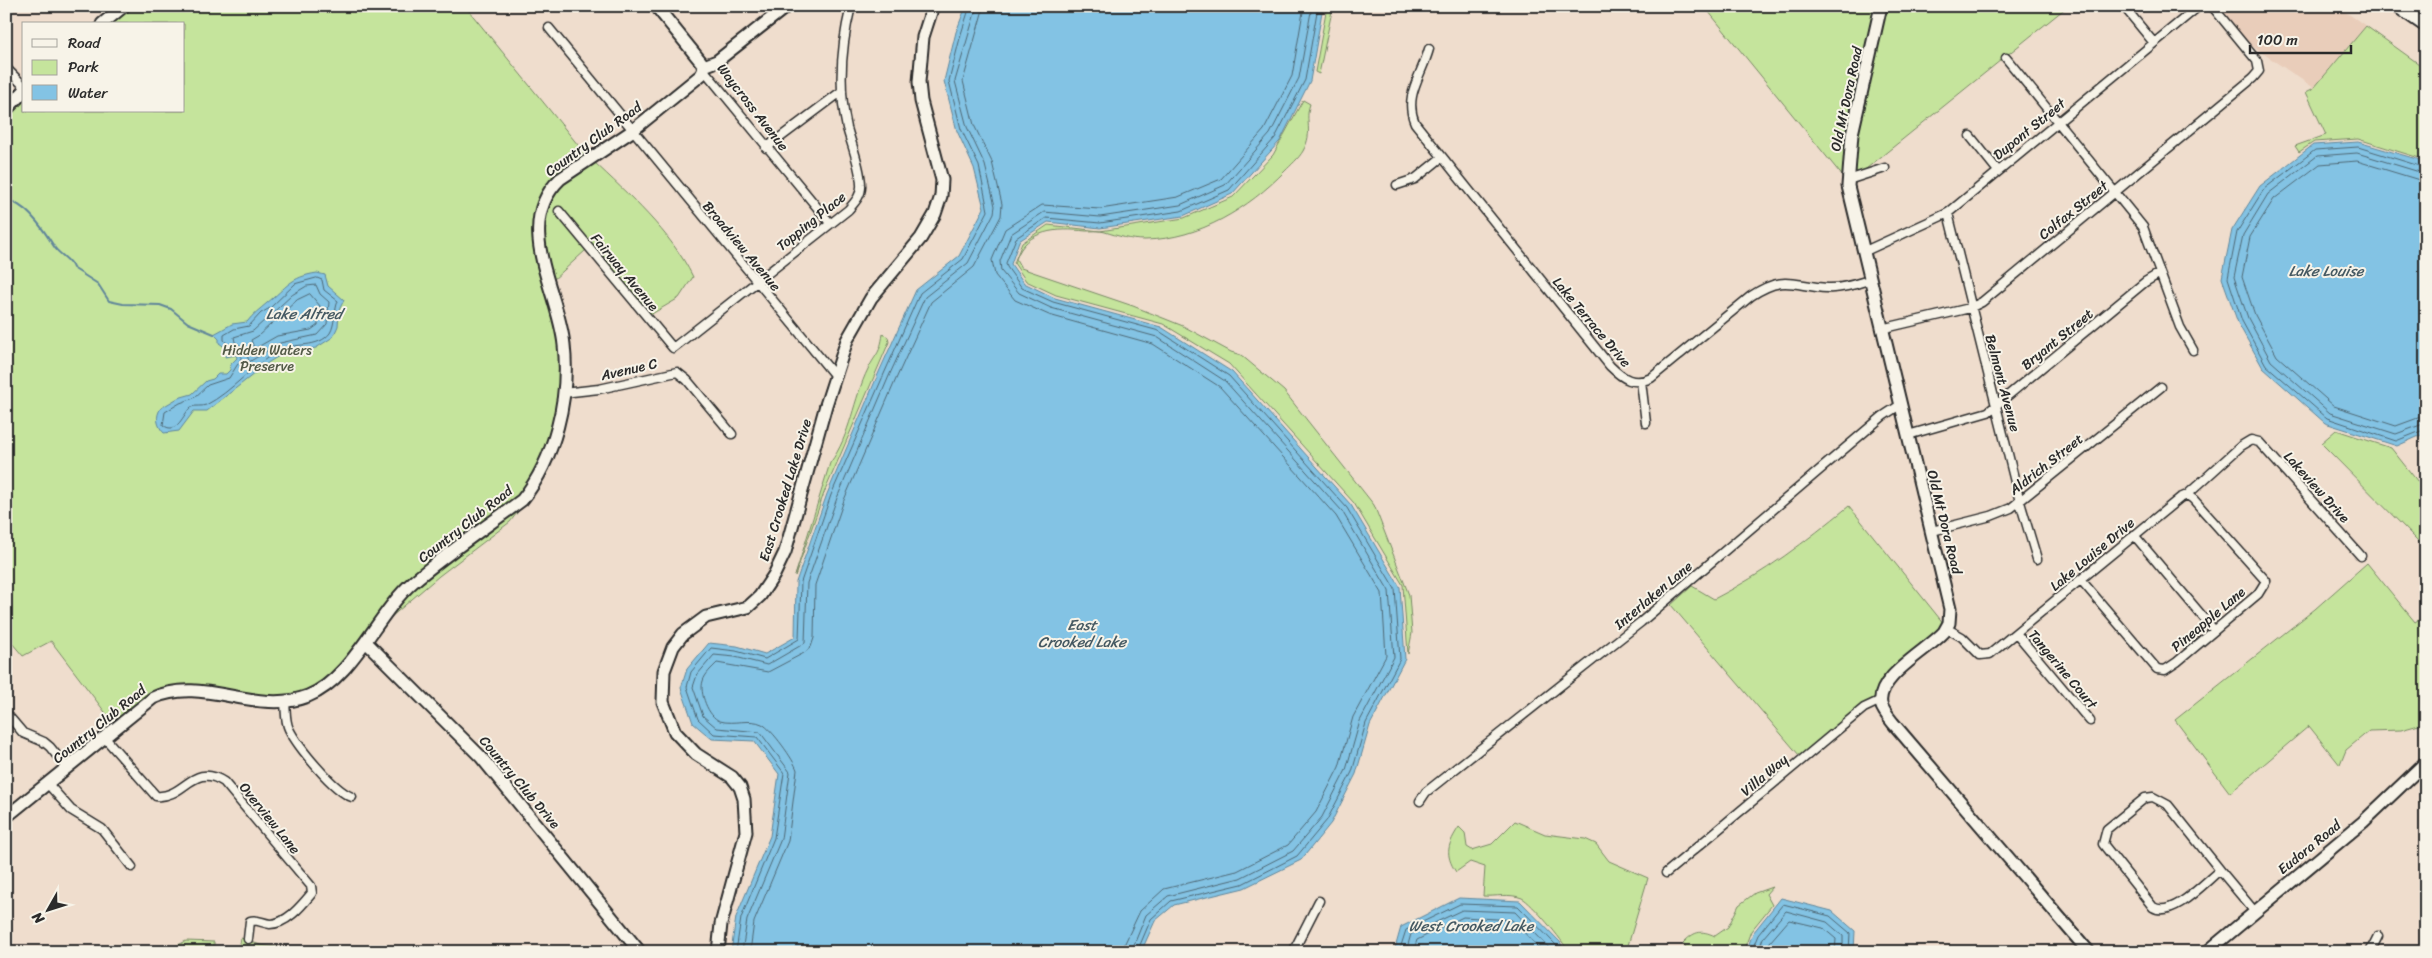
<svg xmlns="http://www.w3.org/2000/svg" width="2432" height="958" font-family="Sriracha,sans-serif">
<style>
.built{fill:#e9cdba}
.green{fill:#c5e49c;stroke:#788864}
.water{fill:#83c3e4;stroke:#60869a}
.lines{fill:none;stroke-linecap:round;stroke-linejoin:round}
.shore{stroke:#4e6875;stroke-width:1}
.stream{stroke:#60869a;stroke-width:2}
.street-casing{stroke:#2b2b2b;stroke-width:11}
.secondary-casing{stroke:#2b2b2b;stroke-width:15}
.primary-casing{stroke:#2b2b2b;stroke-width:16}
.street{stroke:#f7f3e8;stroke-width:8}
.secondary{stroke:#f7f3e8;stroke-width:11}
.primary{stroke:#f7f3e8;stroke-width:12}
.labels{text-anchor:middle;stroke-width:4;stroke-linejoin:round;paint-order:stroke}
.street-label{font-size:14px;fill:#2b2b2b;stroke:#f7f3e8}
.park-label{font-size:14px;fill:#525947;stroke:#f7f3e8}
.water-label{font-size:15px;font-style:italic;fill:#455962;stroke:#f7f3e8}
</style>
<rect width="100%" height="100%" fill="#efddcd"/>
<filter id="ink" filterUnits="userSpaceOnUse"><feTurbulence type="fractalNoise" baseFrequency=".02" numOctaves="2"/><feDisplacementMap in="SourceGraphic" scale="10" xChannelSelector="R" yChannelSelector="G"/><feConvolveMatrix kernelMatrix="1 2 1 2 8 2 1 2 1" color-interpolation-filters="sRGB"/></filter>
<g filter="url(#ink)">
<path class="built" d="M2217 6H2337L2366 26 2314 88 2239 37Z"/>
<path class="green" d="M129 6H465L587 156 542 195 536 211 560 344 562 366 556 413 541 461 520 498 409 581 343 663 316 688 279 700 186 686 114 724 51 641 23 656 6 636V116L24 96V111H184V24H108Z
M1327 6H1333L1319 74 1315 72Z
M1704 6H1877L1844 178Z
M1885 6H2068L1851 181 1852 165Z
M2366 26 2426 69V160L2358 139 2314 142 2299 152 2295 146 2326 135 2306 92 2314 88Z
M1303 100 1310 104C1304 121 1314 131 1303 151 1299 158 1291 165 1285 171 1249 208 1200 239 1145 240 1131 240 1118 236 1105 232 1099 230 1092 231 1086 231 1057 228 1027 229 1016 259L1021 268 1133 306 1183 326 1231 352 1241 355 1284 391 1374 505 1409 595 1412 633 1408 654 1403 585 1354 503 1229 364 1163 324 1056 295 1026 281 1014 263 1022 243 1048 225 1100 231 1184 218 1233 197 1273 155Z
M593 161C629 195 671 232 693 277L679 298 650 315 601 260 586 250 552 281C545 253 534 214 555 188 564 177 581 169 593 161Z
M883 334 888 337 889 342 824 493 795 576 830 463C851 435 853 399 868 369 877 352 880 354 883 334Z
M2336 430 2391 448 2426 492V549L2321 443Z
M524 504 510 522 439 576 384 623 415 586Z
M1849 506 1944 624 1878 699 1805 762 1671 605 1692 586 1714 599C1765 573 1805 542 1849 506Z
M2367 563 2415 622 2426 615V723L2401 730 2369 731 2346 750 2340 765 2309 726 2230 793 2175 720 2315 609Z
M1515 821 1545 834 1585 839 1596 844 1609 861 1648 878 1626 952H1569C1563 941 1532 903 1522 898 1509 893 1496 897 1483 896L1485 867 1470 862 1456 872C1444 854 1448 844 1459 827L1465 833 1467 847 1472 850 1492 844Z
M1772 887 1766 894 1772 905 1751 931 1743 952H1689L1683 943C1694 932 1700 929 1715 936L1728 927 1739 905 1755 893Z
M241 938 260 945 315 952H238Z
M186 941 214 942V952H165Z"/>
<path class="water" d="M966 6H1323L1310 81 1280 141 1232 194 1183 216 1100 228 1048 222 1019 241 1011 264 1024 283 1055 298 1161 327 1232 372 1351 505 1400 587 1405 659 1370 725 1356 774 1331 823 1301 860 1244 888 1174 905 1155 921 1141 952H731L736 917 770 836 779 774 754 741 712 739 693 723 681 688 687 669 709 643 737 646 765 654 795 637 796 582 827 494 879 372 916 290 959 256 984 208 974 168 957 131 944 81 956 32Z
M2358 142 2420 160 2426 164V433L2397 446 2325 423 2263 368 2238 323 2222 278 2232 230 2260 186 2313 145Z
M317 273 325 275 328 286 344 300 339 310 338 326 333 337 316 348 284 353 269 362 207 411H194L179 431 164 433C157 426 155 416 161 408L178 398 192 394 206 381 213 379 218 374H226L230 370 231 364 237 358 236 355 225 357 226 348 219 343V339L214 334 232 324 247 322C253 314 260 309 267 303 287 287 290 277 317 273Z
M1459 898 1520 901 1560 942 1565 952H1394L1401 927Z
M1781 898 1832 911 1855 931 1854 952H1746L1753 933Z"/>
<g class="lines">
<path class="shore" d="M2426 168 2358 147 2315 150 2264 189 2237 232 2228 278 2242 321 2266 365 2327 418 2396 441 2426 429
M2426 174 2357 153 2317 156 2268 194 2243 235 2234 277 2248 318 2271 361 2330 413 2396 434 2426 423
M2426 182 2357 161 2320 164 2274 199 2250 237 2242 277 2255 315 2277 356 2334 406 2396 426 2426 415
M317 278 322 280 324 290 338 301C334 311 335 325 330 333 318 349 295 342 280 350 253 364 232 392 206 405 201 407 196 405 191 407 183 414 177 436 163 425L165 412 180 403 194 398 208 385 229 378 241 359V354L231 348 224 340V335L234 329 249 326 261 313 270 308 295 284Z
M307 286 316 285 320 294 329 302 327 324 317 335 280 343 249 362 246 350 235 342 234 337 253 331 292 295Z
M310 294 320 306 318 325 311 330 277 336 256 348H254L251 340 258 336 297 300Z
M736 952 741 918 774 838 784 773 757 737 714 734 698 719 687 687 691 672 711 648 736 651 765 659 799 639 801 582 831 495 884 374 920 293 963 259 988 211 979 166 961 129 949 81 961 34 970 6
M742 952 747 920 781 839 790 772 760 732 717 728 703 716 693 687 697 675 714 655 735 657 767 665 805 643 807 583 837 498 889 376 925 297 968 263 994 213 995 206 985 165 967 127 955 81 977 6
M750 952 754 922 788 841 797 770C794 760 772 729 762 724 750 718 733 725 720 721 708 717 699 692 703 681 705 674 712 668 717 663L768 672 804 653 811 647 814 638 815 585 844 500 896 379 931 302 974 267 1001 216 1002 204 992 162 974 125 963 81 984 6
M1123 952 1125 943 1140 911 1164 889 1237 871 1288 845 1316 812 1339 767 1353 717 1386 656 1382 593 1336 516 1220 387 1153 344 1049 315 1015 300 995 275 992 260 1005 229 1042 205 1100 209 1178 197 1221 179 1264 130 1292 76 1304 6
M1131 952 1146 915 1168 896 1240 878 1293 851 1322 817 1346 770 1360 721 1394 657 1389 591 1342 511 1225 381 1157 337 1051 308 1019 293 1001 271 1000 261 1011 234 1044 212 1100 217 1180 205 1225 185 1270 134 1299 78 1312 6
M1137 952 1151 919 1171 901 1242 884 1297 856 1327 820 1352 772 1366 723 1400 659 1395 589 1347 508 1229 376 1159 331 1053 302 1022 288 1007 267 1006 263 1016 238 1046 218 1100 223 1181 211 1229 190 1275 138 1305 80 1318 6
M1399 952 1406 930 1460 904 1518 906 1556 945 1560 952
M1406 952 1411 934 1462 910 1515 912 1553 952
M1413 952 1417 940 1463 917 1512 920 1543 952
M1751 952 1758 935 1783 904 1830 916 1850 933 1849 952
M1758 952 1763 938 1786 911 1827 922 1843 936V952
M1766 952 1770 942 1789 920 1823 928 1836 939 1835 952"/>
<path class="stream" d="M13 202C31 210 45 232 55 248 61 256 70 259 73 268L98 284 109 301 123 304 160 305 171 309 188 323 214 334"/>
<g class="street-casing">
<path id="street" d="M2126 9 2154 43
M549 28 835 376
M1429 49C1422 75 1403 96 1415 123L1610 366C1623 379 1634 386 1651 378L1751 296C1784 274 1793 286 1827 288 1841 289 1856 284 1869 280
M2006 58 2143 227 2180 327 2193 350
M6 68 24 86
M704 70 830 223
M1970 136 1998 171
M766 148 842 91
M1848 180 1885 168
M1397 185 1415 179 1441 158
M559 211 673 348 848 210C855 202 862 195 861 184 860 165 852 146 847 128 838 88 841 46 851 6
M1948 213 2020 502 2037 559
M1863 252 1948 213 2199 6
M1881 329 1970 308 1982 302 2253 78 2259 71 2257 61 2212 6
M1641 381 1646 423
M563 393 599 389 677 372 687 380 732 434
M1908 435 1988 412 2145 282 2160 273
M1932 531 1991 516 2011 508 2161 387
M2134 535 2214 630
M2081 580 2157 669 2165 670 2177 662 2258 594 2266 581 2193 499 2187 495
M1946 628 1962 637 1980 655 1990 654 2180 498 2187 495 2241 446 2251 440 2259 442 2361 556
M2017 634 2090 721
M285 702C286 711 285 721 289 729 298 747 334 791 352 797
M6 713 23 733 44 742 50 747 67 768
M105 738 156 796C184 799 193 761 224 782L311 886 312 893C302 905 287 924 270 924 262 923 257 919 250 921L248 939
M48 784 71 810 102 829 132 867
M2153 797 2168 805 2220 870C2205 882 2172 919 2153 907L2103 844 2107 829 2145 798Z
M1420 801 1426 792 1641 622 1883 416 1900 405
M2220 870 2255 912
M1666 873 1864 708 1881 700
M1293 952 1319 901
M2370 952 2378 936"/>
</g>
<g class="secondary-casing">
<path id="secondary" d="M1881 6 1852 134 1848 186 1950 609 1949 623 1944 632C1928 650 1876 677 1881 704 1883 711 1889 718 1893 723L2089 952
M102 24 124 6
M704 66 717 61 787 6
M6 110 24 91
M366 642 481 757 640 952
M6 817 153 698C203 675 256 716 308 696 352 679 378 612 413 582 447 553 486 527 522 500 555 459 570 397 564 345 559 292 512 225 560 179L632 131 701 75 704 69 702 63 656 6
M718 952 721 924 746 832 744 799 740 787 732 777 696 754 675 732 663 702 664 671 673 647 683 634 706 617 748 607 760 596 774 575 785 552 826 405 847 340 871 298 921 238 935 214 941 196 942 180 921 101 919 82 923 37 933 6
M2207 952 2363 822 2426 762"/>
</g>
<g class="primary-casing">
<path id="primary" d="M2397 6 2426 26"/>
</g>
<use href="#street" class="street"/>
<use href="#secondary" class="secondary"/>
<use href="#primary" class="primary"/>
</g>
</g>
<g class="labels">
<g class="street-label">
<text transform="translate(1846 99) rotate(-78)" y="5">Old Mt Dora Road</text>
<text transform="translate(753 107) rotate(52)" y="5">Waycross Avenue</text>
<text transform="translate(2029 129) rotate(-39)" y="5">Dupont Street</text>
<text transform="translate(593 139) rotate(-36)" y="5">Country Club Road</text>
<text transform="translate(2073 210) rotate(-39)" y="5">Colfax Street</text>
<text transform="translate(811 221) rotate(-39)" y="5">Topping Place</text>
<text transform="translate(742 246) rotate(50)" y="5">Broadview Avenue</text>
<text transform="translate(625 272) rotate(50)" y="5">Fairway Avenue</text>
<text transform="translate(1592 322) rotate(50)" y="5">Lake Terrace Drive</text>
<text transform="translate(2057 339) rotate(-39)" y="5">Bryant Street</text>
<text transform="translate(629 369) rotate(-13)" y="5">Avenue C</text>
<text transform="translate(2003 383) rotate(75)" y="5">Belmont Avenue</text>
<text transform="translate(2046 464) rotate(-38)" y="5">Aldrich Street</text>
<text transform="translate(2317 487) rotate(48)" y="5">Lakeview Drive</text>
<text transform="translate(785 490) rotate(-73)" y="5">East Crooked Lake Drive</text>
<text transform="translate(1945 522) rotate(76)" y="5">Old Mt Dora Road</text>
<text transform="translate(465 524) rotate(-38)" y="5">Country Club Road</text>
<text transform="translate(2092 554) rotate(-40)" y="5">Lake Louise Drive</text>
<text transform="translate(1653 595) rotate(-40)" y="5">Interlaken Lane</text>
<text transform="translate(2208 619) rotate(-40)" y="5">Pineapple Lane</text>
<text transform="translate(2063 669) rotate(50)" y="5">Tangerine Court</text>
<text transform="translate(99 724) rotate(-39)" y="5">Country Club Road</text>
<text transform="translate(1764 775) rotate(-40)" y="5">Villa Way</text>
<text transform="translate(520 782) rotate(50)" y="5">Country Club Drive</text>
<text transform="translate(270 818) rotate(51)" y="5">Overview Lane</text>
<text transform="translate(2309 847) rotate(-39)" y="5">Eudora Road</text>
</g>
<g class="park-label">
<text x="267" y="355">Hidden Waters<tspan x="267" dy="16">Preserve</tspan></text>
</g>
<g class="water-label">
<text x="2326" y="276">Lake Louise</text>
<text x="304" y="319">Lake Alfred</text>
<text x="1082" y="630">East<tspan x="1082" dy="17">Crooked Lake</tspan></text>
<text x="1471" y="931">West Crooked Lake</text>
</g>
</g>
<rect width="2432" height="958" fill="none" stroke="#f7f3e8" stroke-width="25"/>
<rect x="12" y="12" width="2407" height="933" fill="none" stroke="#2b2b2b" stroke-width="2" filter="url(#ink)"/>
<rect x="22" y="22" width="162" height="90" fill="#f7f3e8" stroke="#a5a39c"/>
<rect x="32" y="39" width="25" height="8" fill="#f7f3e8" stroke="#a5a39c"/>
<text x="68" y="48" font-size="15" fill="#2b2b2b">Road</text>
<rect x="32" y="60" width="25" height="15" fill="#c5e49c" stroke="#a5a39c"/>
<text x="68" y="72" font-size="15" fill="#2b2b2b">Park</text>
<rect x="32" y="85" width="25" height="15" fill="#83c3e4" stroke="#a5a39c"/>
<text x="68" y="98" font-size="15" fill="#2b2b2b">Water</text>
<g transform="translate(48 910) rotate(231)" stroke="#f7f3e8" stroke-width="4" paint-order="stroke">
<path d="M0-4L9 19L0 12L-9 19Z" fill="#2b2b2b"/>
<text y="-8" font-size="14" font-weight="bold" text-anchor="middle" fill="#2b2b2b">N</text>
</g>
<path d="M2250 45v8h101v-8" fill="none" stroke="#2b2b2b" stroke-width="2.5"/>
<text x="2257" y="45" font-size="15" fill="#2b2b2b" stroke="#f7f3e8" stroke-width="4" paint-order="stroke">100 m</text>
</svg>
